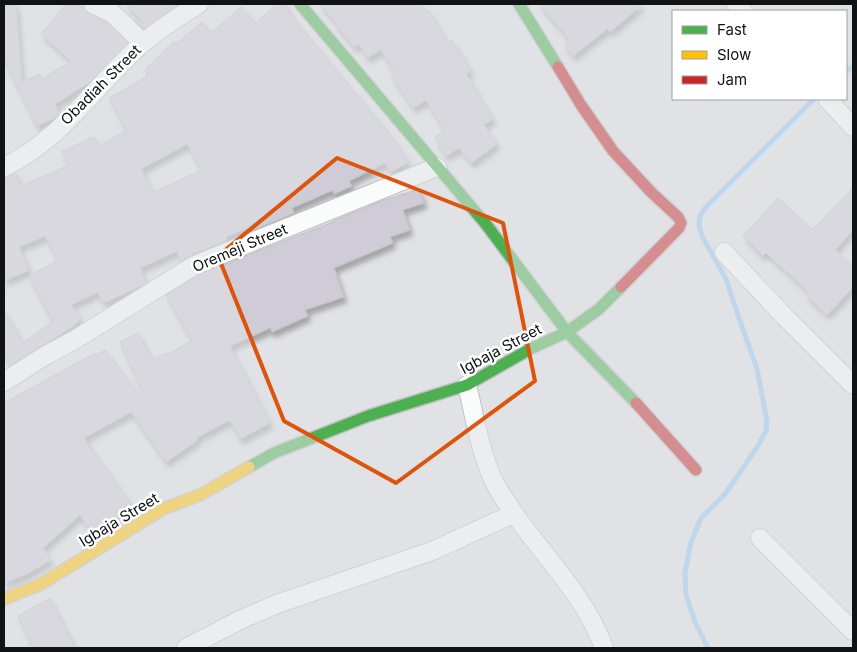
<svg xmlns="http://www.w3.org/2000/svg" width="857" height="652" font-family="Inter,sans-serif">
<style>
.lines{fill:none;stroke-linecap:round;stroke-linejoin:round}
.stream{stroke:#99c7f0;stroke-width:5}
.building{fill:#d0ccd7;stroke:#c0c0c3;fill-rule:evenodd;filter:url(#shadow)}
.street-casing{stroke:#bfc0c3;stroke-width:20}
.fast-casing{stroke:#bfc0c3;stroke-width:14}
.slow-casing{stroke:#bfc0c3;stroke-width:14}
.jam-casing{stroke:#bfc0c3;stroke-width:14}
.street{stroke:#fafbfb;stroke-width:18}
.fast{stroke:#4caf50;stroke-width:11}
.slow{stroke:#ffc107;stroke-width:11}
.jam{stroke:#c62828;stroke-width:11}
.marked{fill:none;stroke:#dd550c;stroke-width:4;stroke-linejoin:round}
.labels{text-anchor:middle;stroke-width:5;stroke-linejoin:round;paint-order:stroke}
.street-label{font-size:15px;fill:#101214;stroke:#fff}
</style>
<defs>
<filter id="shadow"><feDropShadow dx="3" dy="5.5" stdDeviation="2.5" flood-color="#0004"/></filter>
</defs>
<rect width="100%" height="100%" fill="#e0e2e5"/>
<g class="lines">
<path class="stream" d="M846 72 853 66
M708 648 695 622 686 595 685 573 691 542 701 518 725 494 756 449 766 431 767 421 757 369 739 318 726 279 702 236 699 226 700 216 706 207 814 99"/>
</g>
<path class="building" d="M4 4H16L22 82 39 74 42 79 71 61 41 34 66 4 83 7 88 13 106 22 128 43 90 82 55 104 59 114 56 117 37 126 4 60Z
M125 4H179L144 29 135 20 144 23Z
M277 4H286L289 13 387 131 409 162 390 172 385 163 349 181 352 186 334 194 333 190 292 208 294 213 253 230 251 226 226 237 227 240 191 255 181 261 177 251 140 268 147 283 108 301H102L98 292 71 305 81 319 72 327 11 365 4 354V311L23 343 53 321 29 276 58 260 45 236 19 247 29 270 4 281V178L16 173 21 186 69 165 62 151 94 137 99 146 127 130 109 98 148 76 145 70 174 41 176 44 202 22 211 33 241 7 255 23ZM187 144 202 170 153 192 141 169Z
M319 4H421L426 12 429 11 448 43 452 40 471 71 466 74 493 119 484 125 497 144 471 163 459 148 446 156 435 137 445 131 426 100 413 108 391 75 395 72 381 50 367 58 359 44 354 47 335 24 337 23Z
M539 4H643L610 32 607 29 573 56 564 45 570 40Z
M853 188V230L835 250 853 267V287L827 315 806 295 809 292 766 253 763 256 743 236 778 198 812 230Z
M419 189 424 203 403 210 410 230 390 237 393 243 334 268 344 297 305 310 308 316 272 332 270 328 230 346 270 423 240 439 230 420 196 438 198 440 166 462 131 412 84 438 133 507 93 535 80 515 43 548 51 560 27 574 4 583V403L95 353 96 355 105 350 139 395 143 392 120 342 138 333 152 360 166 353 167 355 192 340 166 295 200 274 333 222V221L382 201Z
M50 598 75 648H33L18 616Z"/>
<g class="lines">
<g class="street-casing">
<path id="street" d="M93 4 112 13 143 43
M736 4 743 11
M827 99 853 127
M4 167C62 140 96 84 143 43 160 28 180 16 199 4
M724 252 785 317 853 385
M4 382 43 357 76 339 195 265 437 167
M467 385C476 421 481 463 501 494 533 547 583 589 604 648
M760 538 853 631
M186 648 242 619 277 604 432 551 513 514"/>
</g>
<g class="fast-casing">
<path id="fast" d="M300 4 485 223 567 332 636 403
M519 4 558 67
M249 467 274 453 368 416 467 385 530 349 567 332 599 309 621 287"/>
</g>
<g class="slow-casing">
<path id="slow" d="M4 599 41 584 163 509 200 495 249 467"/>
</g>
<g class="jam-casing">
<path id="jam" d="M558 67 581 105 613 151 652 193 678 217 681 223 679 228 621 287
M636 403 696 470"/>
</g>
<use href="#street" class="street"/>
<use href="#fast" class="fast"/>
<use href="#slow" class="slow"/>
<use href="#jam" class="jam"/>
</g>
<path d="M0 0H857V652H0ZM337 158 503 223 535 381 396 483 284 421 218 256Z" fill="#e0e2e5" fill-opacity=".55" fill-rule="evenodd"/>
<path class="marked" d="M337 158 503 223 535 381 396 483 284 421 218 256Z"/>
<g class="labels">
<g class="street-label">
<text transform="translate(101 85) rotate(-45)" y="5">Obadiah Street</text>
<text transform="translate(240 248) rotate(-23)" y="5">Oremeji Street</text>
<text transform="translate(501 349) rotate(-28)" y="5">Igbaja Street</text>
<text transform="translate(119 520) rotate(-31)" y="5">Igbaja Street</text>
</g>
</g>
<rect width="857" height="652" fill="none" stroke="#101214" stroke-width="10"/>
<rect x="672" y="10" width="175" height="90" fill="#ffffff" stroke="#9fa0a1"/>
<rect x="682" y="26" width="25" height="8" fill="#4caf50" stroke="#9fa0a1"/>
<text x="717" y="35" font-size="15" fill="#101214">Fast</text>
<rect x="682" y="51" width="25" height="8" fill="#ffc107" stroke="#9fa0a1"/>
<text x="717" y="60" font-size="15" fill="#101214">Slow</text>
<rect x="682" y="76" width="25" height="8" fill="#c62828" stroke="#9fa0a1"/>
<text x="717" y="85" font-size="15" fill="#101214">Jam</text>
</svg>
